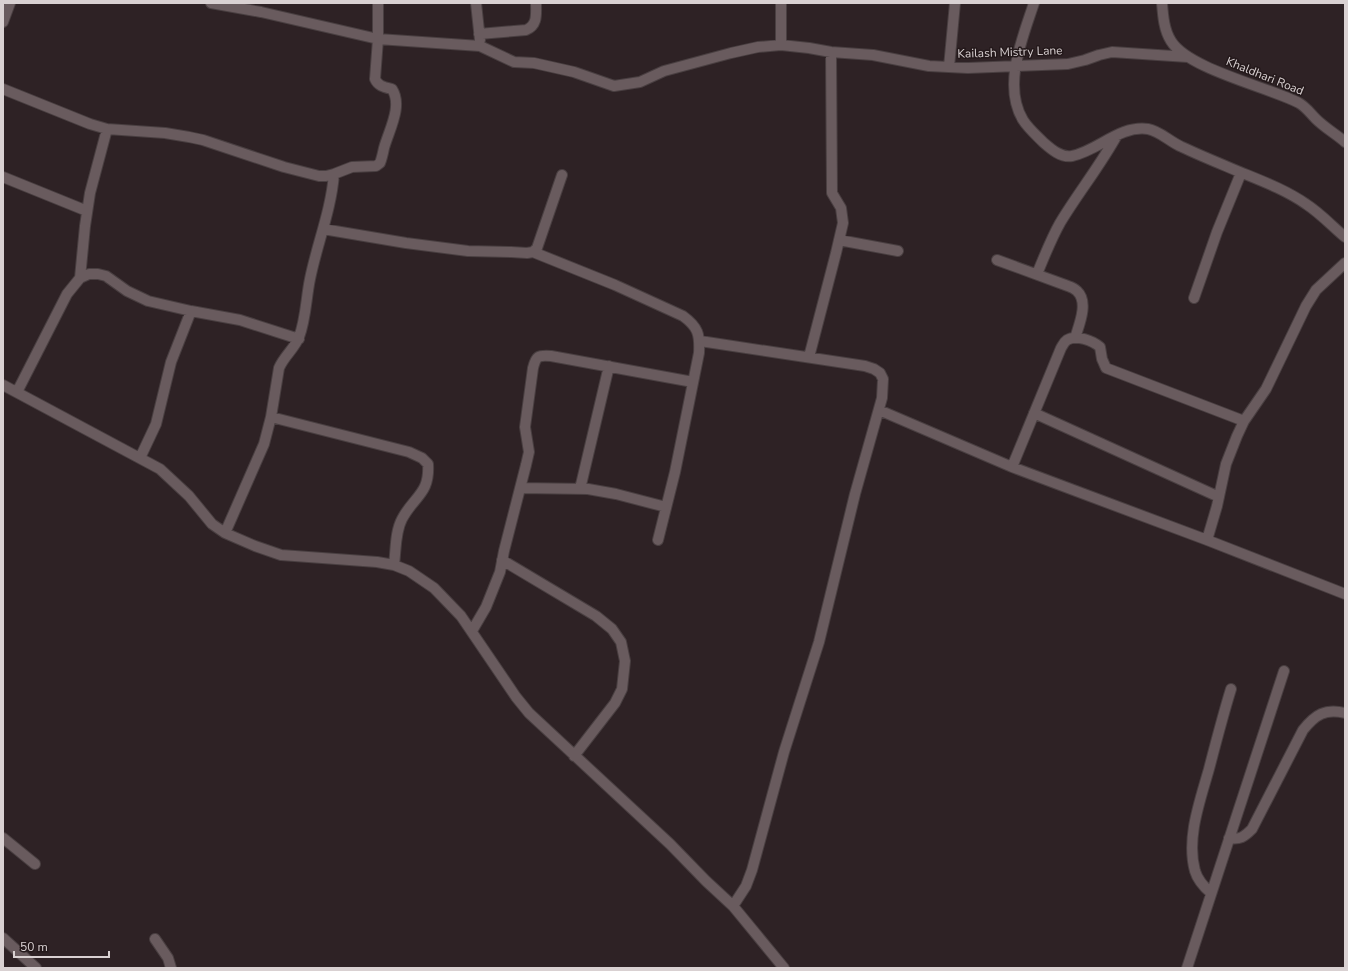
<svg xmlns="http://www.w3.org/2000/svg" width="1348" height="971" font-family="'Nunito Sans',sans-serif">
<style>
.lines{fill:none;stroke-linecap:round;stroke-linejoin:round}
.minor-casing{stroke:#493f41;stroke-width:12}
.minor{stroke:#695b5e;stroke-width:10}
.labels{text-anchor:middle;stroke-width:3;stroke-linejoin:round;paint-order:stroke}
.street-label{font-size:12px;fill:#d9d1d2;stroke:#24191b}
</style>
<rect width="100%" height="100%" fill="#2e2225"/>
<g class="lines">
<g class="minor-casing">
<path id="minor" d="M211 3 261 12 378 39 480 46 514 62 534 63 574 72 614 86 640 82 664 71 731 53 758 47 781 45 809 48 831 52 873 55 929 66 968 68 1068 64 1085 60 1099 55 1112 52 1188 57
M476 3 480 40
M1034 3C1023 37 1002 85 1023 120 1028 128 1036 135 1043 142 1051 149 1061 158 1072 156 1098 151 1119 125 1148 129 1160 131 1170 142 1182 147 1201 156 1221 164 1240 172 1262 181 1286 190 1306 204 1320 213 1332 226 1345 237
M1162 3C1163 16 1164 30 1171 41 1188 69 1268 87 1299 103 1306 107 1310 113 1316 119 1325 128 1336 134 1345 142
M3 22 10 3
M479 34 526 30C538 25 536 14 536 3
M781 45V3
M949 67 955 3
M3 89 90 124 107 129 165 133 189 137 203 140 284 167 319 176H326L334 174 352 167 376 166 380 163C382 158 383 153 384 148 389 130 403 106 392 89 384 87 378 86 375 79L378 39V3
M3 177 87 211
M323 229 406 243 468 251 511 252 527 253 533 252 537 248 562 175
M839 240 898 251
M533 252 615 285 683 316C698 327 700 334 699 353L675 472 658 540
M997 260 1068 286C1071 287 1075 289 1077 291 1089 302 1079 325 1075 338
M1037 274C1044 257 1051 239 1060 223 1078 193 1100 166 1117 135
M80 278 85 226 90 193 107 129
M1194 298 1217 232 1241 173
M700 341 865 366 874 369 880 373 883 379 882 398 855 494 819 642 784 752 752 870 746 886 733 906
M809 357 836 253 843 223 841 208 832 193 831 52
M3 385 160 469 189 496 212 524 225 533 255 546 281 555 377 562 394 565 409 571 434 588 461 616 516 697 529 713 670 844 706 881 733 906 784 968
M17 392 67 294 80 278 89 274H98L106 276 127 291 148 301 191 311 240 320 299 339
M879 410 1012 467 1207 540 1345 594
M1034 413 1219 497
M271 417 409 452 422 458 428 464C430 494 414 496 402 519 395 532 396 550 394 565
M140 458 156 424 171 362 191 311
M1012 467 1061 348C1063 345 1064 342 1067 340 1076 334 1093 341 1100 347L1102 359 1106 368 1244 421
M520 488 588 489 616 494 666 507
M580 489 609 366
M225 533 264 444 271 417 279 368C284 356 295 348 299 337 306 319 306 298 310 279 317 244 331 211 334 174
M1207 540 1217 506 1226 464 1237 436 1244 421 1266 389 1306 306 1316 290 1345 263
M502 560 596 616 612 629 621 642 625 661 622 689 615 703 574 756
M472 631 486 607 500 572 504 551 526 465 529 452 525 427 533 368C536 356 538 355 551 356L693 382
M3 838 35 864
M1229 838C1240 840 1244 837 1252 829L1303 730C1315 715 1325 708 1345 713
M1211 893C1204 887 1198 881 1195 871 1186 838 1200 801 1209 769 1216 742 1223 715 1231 689
M3 938 36 968
M155 939 168 958 171 968
M1187 968 1284 671"/>
</g>
<use href="#minor" class="minor"/>
</g>
<g class="labels">
<g class="street-label">
<text transform="translate(1010 52) rotate(-2)" y="4">Kailash Mistry Lane</text>
<text transform="translate(1265 76) rotate(22)" y="4">Khaldhari Road</text>
</g>
</g>
<rect width="1348" height="971" fill="none" stroke="#d9d1d2" stroke-width="8"/>
<path d="M14 951v6h95v-6" fill="none" stroke="#d9d1d2" stroke-width="2"/>
<text x="20" y="951" font-size="12" fill="#d9d1d2" stroke="#24191b" stroke-width="3" paint-order="stroke">50 m</text>
</svg>
